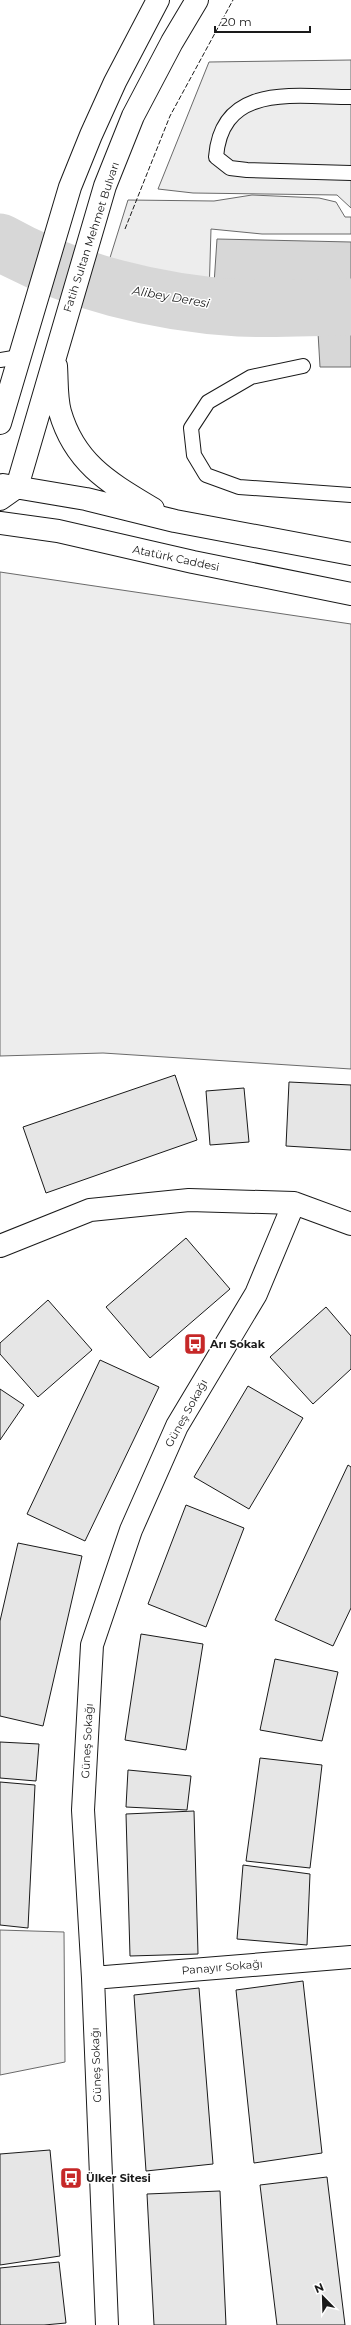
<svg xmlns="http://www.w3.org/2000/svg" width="351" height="2325" font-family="Montserrat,sans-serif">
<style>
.built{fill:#ededed;stroke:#6a6a6a}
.water{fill:#d7d7d7;stroke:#6a6a6a}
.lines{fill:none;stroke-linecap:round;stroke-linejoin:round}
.river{stroke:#d7d7d7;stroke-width:57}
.building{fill:#e6e6e6;stroke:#1a1a1a}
.service-casing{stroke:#1a1a1a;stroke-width:16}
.minor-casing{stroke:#1a1a1a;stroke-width:24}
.primary-casing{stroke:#1a1a1a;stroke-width:24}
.service{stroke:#fff;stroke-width:14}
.minor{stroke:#fff;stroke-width:22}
.primary{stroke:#fff;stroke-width:22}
.fence{stroke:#1a1a1a;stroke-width:1;stroke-dasharray:5 2;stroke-linecap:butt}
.labels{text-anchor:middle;stroke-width:3;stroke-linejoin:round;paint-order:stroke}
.street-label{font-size:11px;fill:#1a1a1a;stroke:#fff}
.poi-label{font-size:11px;font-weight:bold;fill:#1a1a1a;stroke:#fff;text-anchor:start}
.water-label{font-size:12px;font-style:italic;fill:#1a1a1a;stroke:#fff}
</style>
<rect width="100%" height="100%" fill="#fff"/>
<path class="built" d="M351 60V208L337 195 193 193 158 189 209 62Z
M252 195 319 198 336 202 345 217H351V234H262L211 229 209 295 125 283 104 277 128 200 214 201Z
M0 572 351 624V1069L103 1053 0 1056Z
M0 1930 64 1932 65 2062 0 2075Z"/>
<path class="water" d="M217 239 351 242V367H320L316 298 213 299Z"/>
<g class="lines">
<path class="river" d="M0 242C71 282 158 303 239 308 276 310 314 307 351 307"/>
</g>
<path class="building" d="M175 1075 197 1140 46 1193 23 1127Z
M289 1082 351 1085V1150L286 1146Z
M244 1088 249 1142 210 1145 206 1091Z
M186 1238 230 1289 150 1358 106 1307Z
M48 1300 92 1350 38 1397 0 1354V1343Z
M326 1307 351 1336V1369L313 1404 270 1357Z
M100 1360 159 1387 85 1541 27 1514Z
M248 1386 303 1418 249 1509 194 1477Z
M0 1389 24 1405 0 1440Z
M348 1465 351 1467V1608L333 1646 275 1620Z
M186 1505 244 1528 206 1627 148 1604Z
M18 1543 82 1556 43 1726 0 1716V1621Z
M141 1634 203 1644 186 1750 125 1740Z
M275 1659 338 1672 322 1741 260 1730Z
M0 1742 39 1744 36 1781 0 1778Z
M260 1758 322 1765 310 1868 246 1861Z
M128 1770 191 1776 187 1810 126 1807Z
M0 1782 35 1785 28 1928 0 1925Z
M194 1811 198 1954 130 1956 126 1814Z
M243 1865 310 1874 307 1945 237 1939Z
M303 1981 322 2153 254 2163 236 1990Z
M199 1988 213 2164 146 2171 134 1995Z
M50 2150 60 2256 0 2265V2154Z
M327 2177 345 2325H277L260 2185Z
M220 2191 226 2325H154L147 2194Z
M59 2262 66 2323 44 2325H0V2268Z"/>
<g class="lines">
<g class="service-casing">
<path id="service" d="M351 97C296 97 222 82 216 157L230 168 247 170 351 173
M0 360 19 357
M303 366 251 377 208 402 191 428 194 455 206 475 239 487 351 495"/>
</g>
<g class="minor-casing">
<path id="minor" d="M0 1246 90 1210 189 1200 294 1203 351 1224
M93 1978 351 1957
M107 2325 93 1978 83 1810 92 1645 131 1530 177 1426 256 1294 294 1203"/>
</g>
<g class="primary-casing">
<path id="primary" d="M56 366C57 380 56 398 60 412 75 464 110 483 153 509
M0 423 70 187 91 135 115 82 158 0
M3 485 86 499 175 521 351 554
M0 499 17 487 105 186 133 116 172 42 197 0
M0 523 58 531 193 562 351 594"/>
</g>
<use href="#service" class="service"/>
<use href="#minor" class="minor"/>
<use href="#primary" class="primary"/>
<path class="fence" d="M125 229 170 116 233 0"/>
</g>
<defs>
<g id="bus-square" transform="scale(1.15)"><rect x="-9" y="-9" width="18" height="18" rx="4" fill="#c62828" stroke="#fff"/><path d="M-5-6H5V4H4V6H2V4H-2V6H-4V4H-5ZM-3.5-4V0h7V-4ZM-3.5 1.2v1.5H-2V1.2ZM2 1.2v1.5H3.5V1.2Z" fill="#fff"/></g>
</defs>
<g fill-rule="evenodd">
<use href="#bus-square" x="195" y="1344"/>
<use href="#bus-square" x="71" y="2178"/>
</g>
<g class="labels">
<g class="street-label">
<text transform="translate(91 237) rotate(-72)" y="4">Fatih Sultan Mehmet Bulvarı</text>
<text transform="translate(176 558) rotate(12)" y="4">Atatürk Caddesi</text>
<text transform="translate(186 1413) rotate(-61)" y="4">Güneş Sokağı</text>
<text transform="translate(87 1741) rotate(-87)" y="4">Güneş Sokağı</text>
<text transform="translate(222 1967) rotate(-5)" y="4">Panayır Sokağı</text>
<text transform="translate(96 2065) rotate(-92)" y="4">Güneş Sokağı</text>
</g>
<g class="poi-label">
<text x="210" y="1348">Arı Sokak</text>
<text x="86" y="2182">Ülker Sitesi</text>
</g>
<g class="water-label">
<text transform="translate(171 297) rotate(10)" y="4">Alibey Deresi</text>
</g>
</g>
<g transform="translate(323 2297) rotate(337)" stroke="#ffffff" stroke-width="3" paint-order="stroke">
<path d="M0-3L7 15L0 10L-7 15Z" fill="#1a1a1a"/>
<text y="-6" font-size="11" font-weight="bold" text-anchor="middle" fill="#1a1a1a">N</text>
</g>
<path d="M215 26v6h95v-6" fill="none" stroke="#1a1a1a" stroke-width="2"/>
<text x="221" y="26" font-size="12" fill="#1a1a1a" stroke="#ffffff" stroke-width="3" paint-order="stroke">20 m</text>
</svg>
